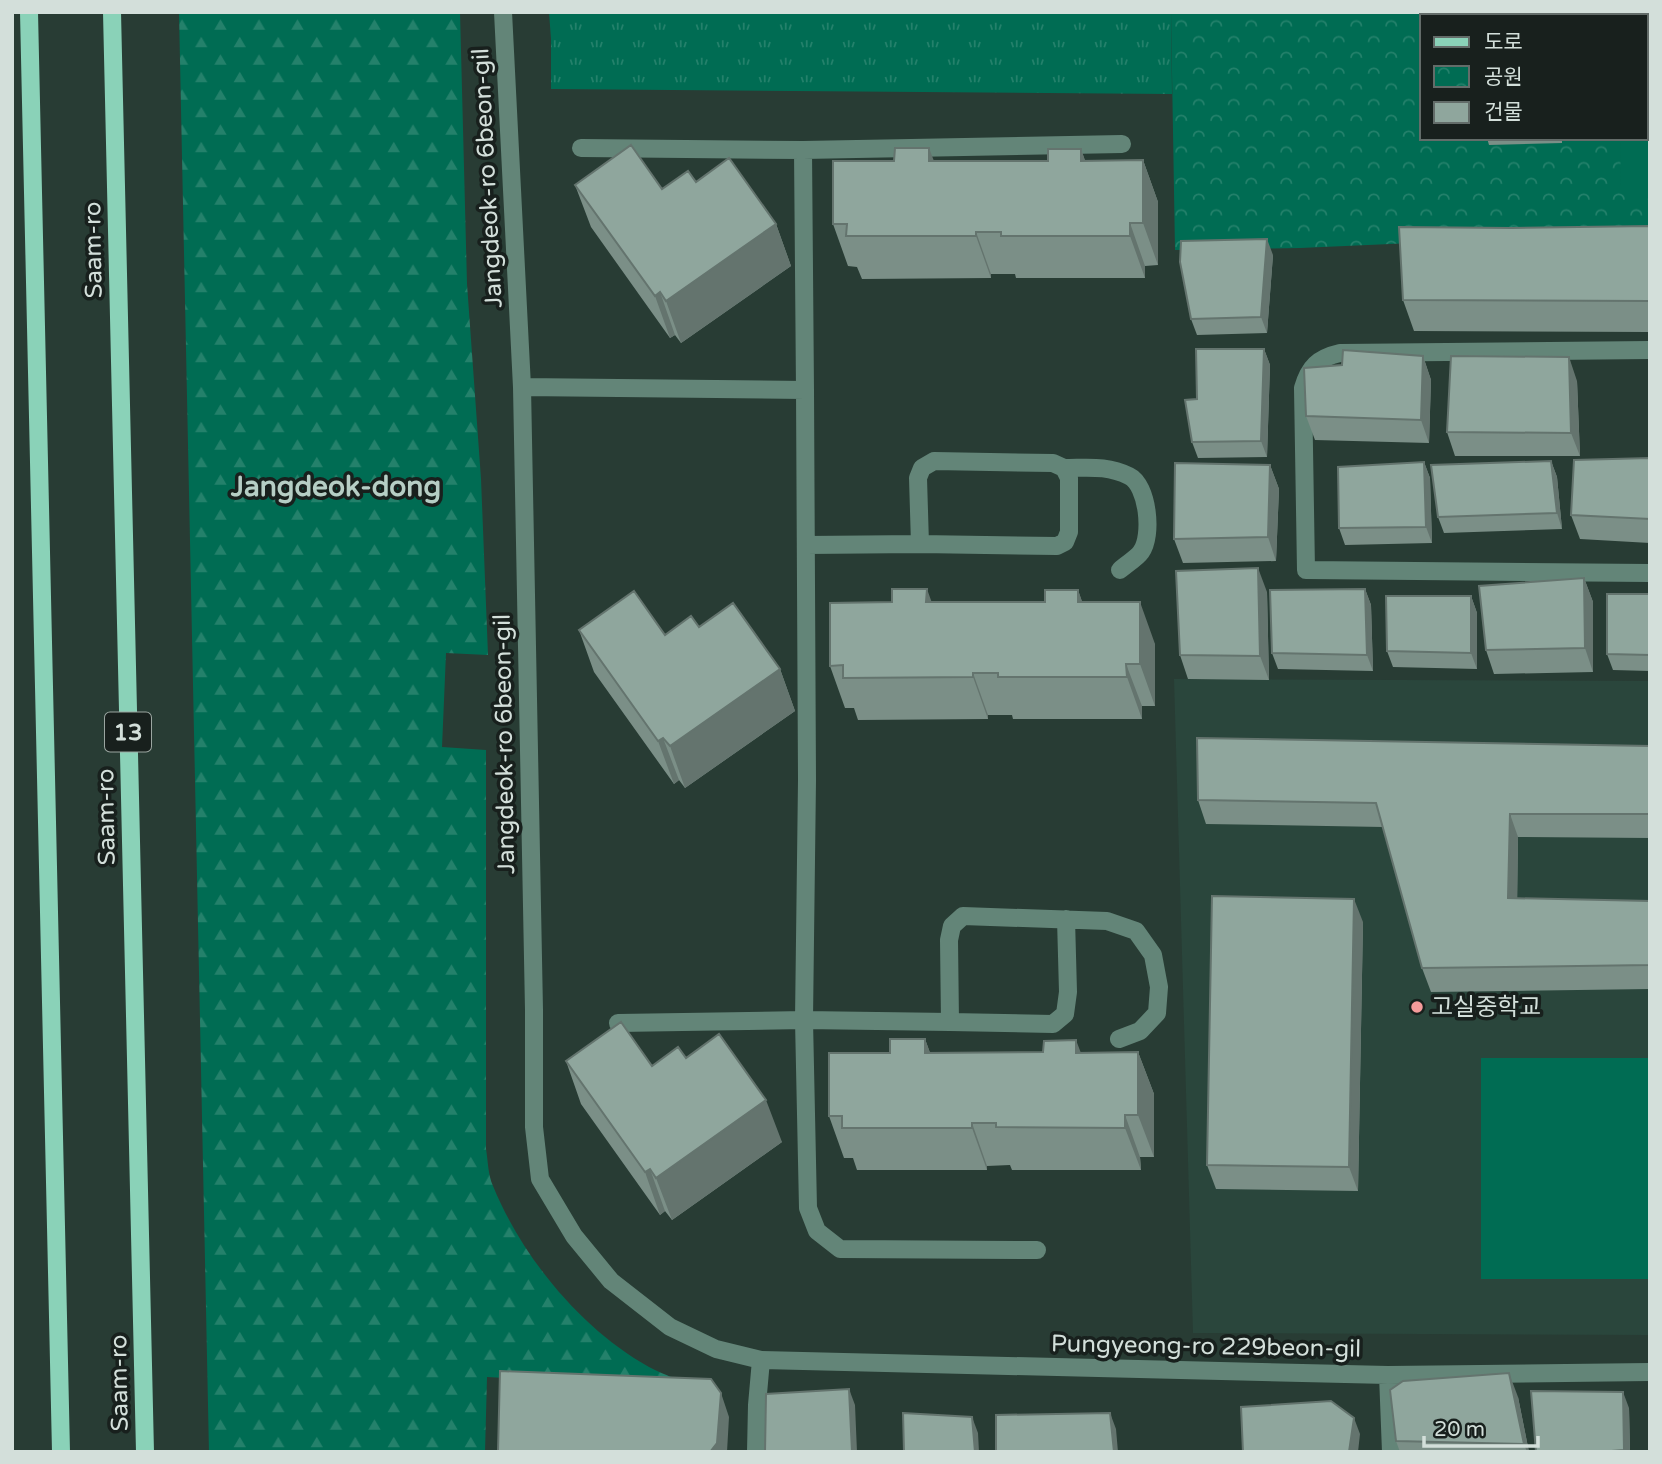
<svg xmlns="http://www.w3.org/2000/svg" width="1662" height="1464" font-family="'Varela Round','Noto Sans KR',sans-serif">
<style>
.built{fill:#2a463c}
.grass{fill:url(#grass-tufts)}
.forest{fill:url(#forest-firs)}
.park{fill:url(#park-crowns);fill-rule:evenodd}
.pitch{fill:#006c53}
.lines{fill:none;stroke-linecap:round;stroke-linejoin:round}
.minor{stroke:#638578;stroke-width:18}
.major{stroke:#8ad2b8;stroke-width:18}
.wall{fill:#7b8f87}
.shaded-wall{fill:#64746e}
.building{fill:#8fa69d;stroke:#64746e;stroke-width:2}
.poi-dot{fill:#f59b9b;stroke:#18201d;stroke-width:2.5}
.labels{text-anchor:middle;stroke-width:7;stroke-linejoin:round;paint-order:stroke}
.shield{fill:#18201d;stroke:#9ba6a1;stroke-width:2}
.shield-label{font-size:23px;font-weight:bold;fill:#d3dfda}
.street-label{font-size:24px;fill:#d3dfda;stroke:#18201d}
.poi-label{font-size:24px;fill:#d3dfda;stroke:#18201d;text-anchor:start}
.quarter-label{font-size:28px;font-weight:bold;fill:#b6cec5;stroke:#18201d}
</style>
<defs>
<pattern id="grass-tufts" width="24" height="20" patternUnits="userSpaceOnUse" patternTransform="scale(1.75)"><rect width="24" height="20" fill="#006c53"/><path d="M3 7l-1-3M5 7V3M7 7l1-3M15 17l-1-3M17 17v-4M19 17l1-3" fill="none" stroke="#24816b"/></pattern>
<pattern id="forest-firs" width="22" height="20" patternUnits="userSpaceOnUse" patternTransform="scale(1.75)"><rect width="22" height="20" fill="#006c53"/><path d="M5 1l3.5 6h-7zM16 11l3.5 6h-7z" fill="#24816b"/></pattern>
<pattern id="park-crowns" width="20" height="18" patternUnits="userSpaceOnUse" patternTransform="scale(1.75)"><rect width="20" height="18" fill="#006c53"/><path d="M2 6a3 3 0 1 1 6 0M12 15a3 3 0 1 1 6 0" fill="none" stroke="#24816b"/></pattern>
</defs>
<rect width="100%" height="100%" fill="#283c34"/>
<path class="built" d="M1174 679 1650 681V1335L1193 1333Z"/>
<path class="grass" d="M549 12H1171L1172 94 551 89V39Z"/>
<path class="forest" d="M179 12H460L467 284 481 479 488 655 446 653 442 747 486 750V1149C488 1161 488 1175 493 1186 522 1257 581 1329 649 1367 666 1376 685 1382 704 1388L487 1377 485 1452H209Z"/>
<path class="park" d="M1171 12H1650V237L1569 236 1300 248 1175 250ZM1422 16H1646V138H1422Z"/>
<path class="pitch" d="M1617 12H1650V186H1621L1620 138H1646V16H1617Z
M1481 1058H1650V1279H1481Z"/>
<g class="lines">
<path class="minor" d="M503 12 522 387 534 1010V1127L540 1179 574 1236 611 1281 670 1327 716 1349 761 1360 1388 1375 1650 1372
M803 150 1122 144
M1650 350 1340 353C1318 358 1309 367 1303 388L1306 570 1650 573
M522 387 805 390 803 150 581 148
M805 390 807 780 804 1020 950 1022 949 940 952 926 963 916 1107 921 1136 931 1153 955 1159 987 1157 1013 1140 1031 1119 1039
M1064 468C1088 468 1107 465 1129 476 1148 485 1153 536 1141 552 1136 559 1126 564 1120 570
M806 545 920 544 918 478 922 468 934 461 1053 463 1064 468 1069 478V532L1065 542 1057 546 920 544
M950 1022 1053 1024 1065 1014 1068 992 1066 919
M618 1023 804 1020 808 1208 817 1231 840 1249 1037 1250
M1388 1375 1391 1452
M756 1452 757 1405 761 1360"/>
<path class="major" d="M29 12 61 1452
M112 12 145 1452"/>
</g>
<path class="wall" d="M1487 138H1562V143L1489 145Z
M1081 149 1085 161 1143 160 1158 202V265L1145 266V278H1016L1015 274H991V278L862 279 857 267 848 266 833 224 934 161H1048Z
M696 182 776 224 791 266 681 343 675 335 670 338 591 227 575 185 662 189Z
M1650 226V332L1414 331 1403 300 1512 228Z
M1273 255 1267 333 1197 335 1191 319Z
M1264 349 1270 365 1267 457 1198 458 1192 442 1197 399Z
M1423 356 1431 380 1429 443 1315 440 1306 416 1342 365Z
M1577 381 1580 456H1455L1447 432Z
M1650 458V543L1580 539 1571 515Z
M1551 461 1557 477 1562 529 1444 533 1438 517Z
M1424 462 1430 478 1432 543 1345 545 1339 528Z
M1270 465 1279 489 1276 561 1183 563 1174 539Z
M1584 578 1593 602V672L1494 674 1486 650Z
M1365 589 1371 605 1373 671 1278 669 1272 653Z
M1078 590 1082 602 1155 644V706H1142V719H1013L1012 715H988V719L858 720 854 708H845L830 666 931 602H1045Z
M1267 592 1269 680 1188 679 1180 655Z
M1650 594V671L1613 670 1607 654Z
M1471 596 1477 613V669L1393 667 1387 651Z
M699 627 780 669 795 711 685 788 679 780 674 784 594 672 579 630 665 635Z
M1650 746V838L1518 837 1517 899 1650 901V989L1431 992 1422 968 1383 827 1206 824 1198 800Z
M1363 922 1358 1191 1216 1189 1207 1165Z
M925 1039 930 1053 1138 1052 1154 1094V1157H1140L1141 1170H1012L1010 1165 987 1166V1170H857L853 1158H844L829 1116 890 1053Z
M686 1058 782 1142 672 1220 665 1211 660 1215 581 1104 566 1061 652 1066Z
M1518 1397 1529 1452H1400L1396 1441Z
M1629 1408 1630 1452H1536Z"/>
<path class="shaded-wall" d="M929 148 945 190 929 161Z
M1081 149 1096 191 1081 161Z
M1143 160 1158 202V265L1143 223Z
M1130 223 1145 266V278L1130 236Z
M776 224 791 266 681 343 666 301Z
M976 232 991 274V278L976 236Z
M1267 239 1273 255 1267 333 1261 317Z
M660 292 675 335 670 338 655 296Z
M1264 349 1270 365 1267 457 1261 441Z
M1423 356 1431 380 1429 443 1421 420Z
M1569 357 1577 381 1580 456 1571 433Z
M1551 461 1557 477 1562 529 1557 513Z
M1424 462 1430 478 1432 543 1426 527Z
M1270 465 1279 489 1276 561 1268 537Z
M1258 568 1267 592 1269 680 1260 656Z
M1584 578 1593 602V672L1585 648Z
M927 589 942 631 926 602Z
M1365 589 1371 605 1373 671 1367 655Z
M1078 590 1093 632 1078 602Z
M1471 596 1477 613V669L1471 653Z
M1140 602 1155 644V706L1140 664Z
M1126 664 1142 706V719L1127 677Z
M780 669 795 711 685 788 670 746Z
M973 673 988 715V719L973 677Z
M663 738 679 780 674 784 658 741Z
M1510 814 1518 837 1517 922 1508 898Z
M1354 899 1363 922 1358 1191 1349 1167Z
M925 1039 941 1082 925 1053Z
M1076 1040 1092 1082 1076 1053Z
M1138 1052 1154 1094V1157L1138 1115Z
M766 1100 782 1142 672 1220 656 1178Z
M1125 1115 1140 1157 1141 1170 1125 1128Z
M972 1123 987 1166V1170L972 1128Z
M650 1169 665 1211 660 1215 645 1172Z
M1509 1373 1518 1397 1529 1452H1527L1524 1444Z
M849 1389 855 1405 857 1452H852Z
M1623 1392 1629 1408 1630 1452H1625L1624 1450Z
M721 1393 729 1417 727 1452H710Z
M1110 1413 1116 1429 1118 1452H1114Z
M972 1417 978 1433 979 1452H975Z
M1354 1418 1360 1434 1358 1452H1349Z"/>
<path class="building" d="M631 145 662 189 688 171 696 182 729 158 776 224 666 301 660 292 655 296 575 185Z
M895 148H929V161H1048V149H1081V161L1143 160V223H1130V236H1001V232H976V236H846L847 224H833V161H894Z
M1650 226V301L1403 300 1399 227 1512 228Z
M1267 239 1261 317 1191 319 1180 262 1181 241Z
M1196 349H1264L1261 441 1192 442 1185 400 1197 399Z
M1343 350 1423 356 1421 420 1306 416 1304 368 1342 365Z
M1451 356 1569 357 1571 433 1447 432Z
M1650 458V519L1571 515 1574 460Z
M1551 461 1557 513 1438 517 1431 465Z
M1424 462 1426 527 1339 528 1338 467Z
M1175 463 1270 465 1268 537 1174 539Z
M1258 568 1260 656 1180 655 1176 571Z
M1584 578 1585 648 1486 650 1479 586Z
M892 589H927L926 602H1045V590H1078V602H1140V664H1126L1127 677H998V673H973V677L843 678V665L830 666V603L892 602Z
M1365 589 1367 655 1272 653 1270 590Z
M634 591 665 635 691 616 699 627 733 603 780 669 670 746 663 738 658 741 579 630Z
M1607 594H1650V655L1607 654Z
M1386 596H1471V653L1387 651Z
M1197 738 1650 746V814H1510L1508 898 1650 901V965L1422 968 1376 803 1198 800Z
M1212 896 1354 899 1349 1167 1207 1165Z
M621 1022 652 1066 678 1047 686 1058 719 1034 766 1100 656 1178 650 1169 645 1172 566 1061Z
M890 1039H925V1053L1043 1052 1044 1041 1076 1040V1053L1138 1052V1115H1125V1128L996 1127V1123H972V1128H842V1116H829V1053H890Z
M500 1371 711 1379 721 1393 717 1443 710 1452H498Z
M1509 1373 1524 1444 1396 1441 1390 1390 1403 1381Z
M849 1389 852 1452H765L766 1394Z
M1531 1391 1623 1392 1624 1450 1599 1452H1536Z
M1331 1401 1354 1418 1349 1452H1243L1241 1407Z
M903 1413 972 1417 975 1452H904Z
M1110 1413 1114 1452H996V1415Z"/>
<circle class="poi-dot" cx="1417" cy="1007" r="7"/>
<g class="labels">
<rect class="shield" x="105" y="712.5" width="46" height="39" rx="5"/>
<g class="shield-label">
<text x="128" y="740">13</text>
</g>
<g class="street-label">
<text transform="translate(487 178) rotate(-93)" y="8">Jangdeok-ro 6beon-gil</text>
<text transform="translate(93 250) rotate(-91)" y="8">Saam-ro</text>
<text transform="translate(504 744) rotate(-91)" y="8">Jangdeok-ro 6beon-gil</text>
<text transform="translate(106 817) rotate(-91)" y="8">Saam-ro</text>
<text transform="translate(1206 1346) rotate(1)" y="8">Pungyeong-ro 229beon-gil</text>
<text transform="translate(119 1383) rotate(-91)" y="8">Saam-ro</text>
</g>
<g class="poi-label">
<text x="1431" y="1015">고실중학교</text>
</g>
<g class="quarter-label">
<text x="336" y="496">Jangdeok-dong</text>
</g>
</g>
<rect width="1662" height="1464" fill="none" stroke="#d3dfda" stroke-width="28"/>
<rect x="1420" y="14" width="228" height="126" fill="#18201d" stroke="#636c69" stroke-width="2"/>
<rect x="1434" y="37" width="35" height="10" fill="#8ad2b8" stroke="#636c69" stroke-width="2"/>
<text x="1484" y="49" font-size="21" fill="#d3dfda">도로</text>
<rect x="1434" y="66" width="35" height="21" fill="url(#park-crowns)" stroke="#636c69" stroke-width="2"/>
<text x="1484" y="84" font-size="21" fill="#d3dfda">공원</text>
<rect x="1434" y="102" width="35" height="21" fill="#8fa69d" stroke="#636c69" stroke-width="2"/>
<text x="1484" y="119" font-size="21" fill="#d3dfda">건물</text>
<path d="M1424 1436v10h114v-10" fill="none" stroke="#d3dfda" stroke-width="3.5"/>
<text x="1434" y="1436" font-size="21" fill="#d3dfda" stroke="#18201d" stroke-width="5" paint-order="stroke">20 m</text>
</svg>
